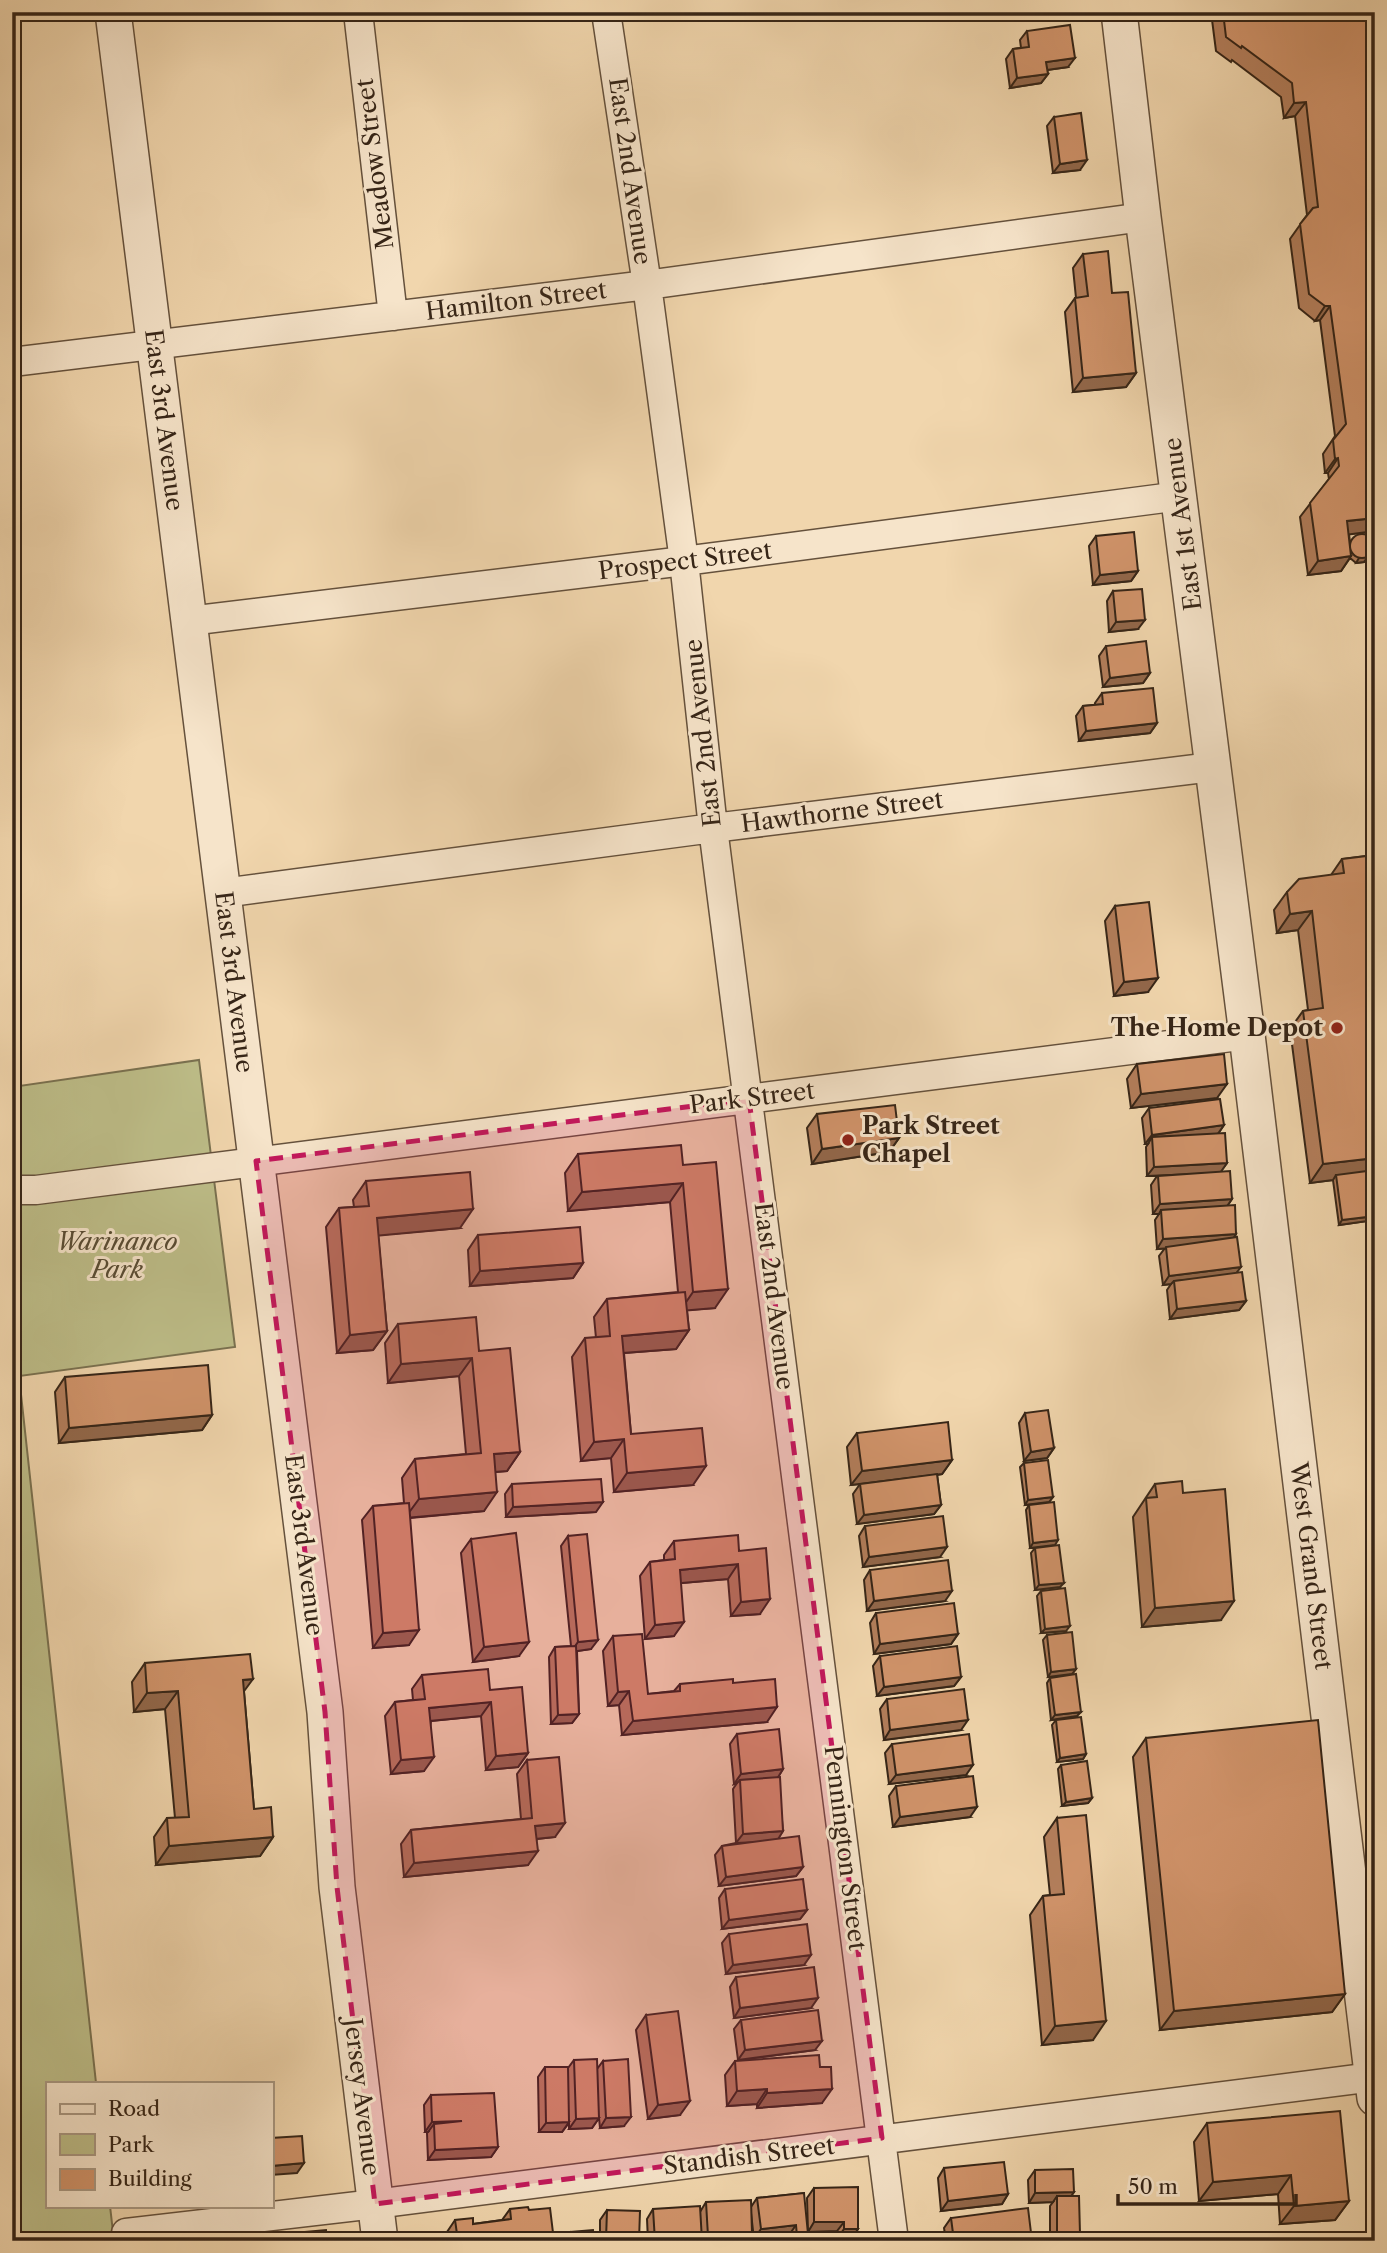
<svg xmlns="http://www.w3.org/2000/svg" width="1387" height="2253" font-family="'Libre Caslon Text',serif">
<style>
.green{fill:#bdbd88;stroke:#7a7150;stroke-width:2}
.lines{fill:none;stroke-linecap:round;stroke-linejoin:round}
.minor-casing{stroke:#65513c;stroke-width:31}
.tertiary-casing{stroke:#65513c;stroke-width:38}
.minor{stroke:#f6e4ca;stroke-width:28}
.tertiary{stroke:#f6e4ca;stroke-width:35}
.wall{fill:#b37e5b;stroke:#362517;stroke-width:2}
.shaded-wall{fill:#92674a;stroke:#362517;stroke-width:2}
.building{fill:#d0936a;stroke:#362517;stroke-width:2}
.marked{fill:#c2185b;fill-opacity:0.2;stroke:#c2185b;stroke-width:5;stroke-dasharray:14 9;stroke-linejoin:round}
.poi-dot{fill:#8f2418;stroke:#f6e4ca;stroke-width:2.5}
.labels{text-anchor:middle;stroke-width:6;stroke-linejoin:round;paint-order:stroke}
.street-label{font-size:24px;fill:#362517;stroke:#f6e4ca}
.poi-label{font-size:24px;font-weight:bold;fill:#362517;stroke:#f6e4ca;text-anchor:end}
.park-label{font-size:24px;font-style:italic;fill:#584b33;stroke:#f6e4ca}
</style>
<rect width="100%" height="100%" fill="#f1d6ad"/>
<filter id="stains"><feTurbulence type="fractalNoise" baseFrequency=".00286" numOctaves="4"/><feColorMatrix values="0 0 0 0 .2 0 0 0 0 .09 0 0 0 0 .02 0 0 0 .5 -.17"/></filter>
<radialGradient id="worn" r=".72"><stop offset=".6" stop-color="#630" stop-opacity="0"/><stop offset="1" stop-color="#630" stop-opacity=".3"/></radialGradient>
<path class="green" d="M199 1060 235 1347 19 1376 96 2083H47V2206H110L114 2241H12V1087Z"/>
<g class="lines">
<g class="minor-casing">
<path id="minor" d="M358 12 393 316
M606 12 647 285 684 561 713 828 894 2241
M12 362 647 285 1143 217
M189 621 684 561 1180 496
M223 893 713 828 1212 767
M12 1190H36L1247 1035
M126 2233 375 2204 1373 2077"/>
</g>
<g class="tertiary-casing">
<path id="tertiary" d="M113 12 325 1712 337 1887 380 2241
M1119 12 1143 217 1247 1035 1375 2098"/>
</g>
<use href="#minor" class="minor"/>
<use href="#tertiary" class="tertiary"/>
</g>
<path class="wall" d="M1211 12H1375V531L1349 534 1350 542 1373 551 1364 562 1356 563 1350 558 1341 571 1308 575 1300 517 1329 479 1328 473H1325L1323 454 1335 436 1320 320 1315 321 1299 308 1290 239 1307 215 1295 116 1284 118 1281 97 1232 60 1231 62 1216 51Z
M1027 31 1068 67 1047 70 1048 74 1041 83 1010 88 1006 59 1013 49 1021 48 1020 40Z
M1054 117 1080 170 1053 173 1047 126Z
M1083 254 1112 293 1136 373 1126 387 1073 392 1065 312 1075 298H1076L1073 268Z
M1096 536 1138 571 1131 581 1093 585 1089 546Z
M1113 591 1138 629 1109 632 1107 601Z
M1106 646 1150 673 1143 683 1103 687 1099 656Z
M1102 693 1157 723 1150 733 1079 741 1076 716 1083 706 1095 705V703Z
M1375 855V1220L1339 1225 1333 1180 1310 1183 1290 1029 1303 1011 1308 1010 1298 930 1277 933 1274 910 1287 892 1331 875 1342 859Z
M1115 906 1148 992 1114 996 1105 921Z
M1137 1064 1217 1098 1131 1108 1127 1079Z
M1149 1108 1224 1125 1218 1134 1227 1163 1221 1171 1232 1199 1228 1205 1236 1234 1234 1238 1237 1273 1246 1301 1239 1310 1170 1319 1167 1290 1171 1284 1163 1285 1159 1256 1165 1248 1157 1249 1155 1220 1159 1214H1153L1151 1185 1157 1176H1147L1146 1147 1148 1144H1145L1142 1118Z
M817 1114 899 1138 889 1152 812 1164 807 1128Z
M578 1154 683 1165 715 1308 687 1310 689 1330 676 1349 624 1353 631 1434 693 1485 614 1492 611 1458 581 1461 572 1357 585 1338H596L594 1317 607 1299 678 1292 670 1202 568 1211 565 1173Z
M366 1181 460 1228 378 1235 387 1331 373 1350 337 1353 326 1227 339 1208 354 1207 353 1200Z
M478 1235 583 1263 573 1278 470 1286 468 1250Z
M398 1324 479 1351 520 1452 507 1471 495 1472 484 1511 410 1518 409 1645 373 1648 362 1520 373 1506 404 1503 402 1478 415 1459 466 1454 459 1376 388 1383 385 1343Z
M65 1377 212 1415 202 1430 59 1443 55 1392Z
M1025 1413 1054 1448 1047 1458 1024 1461 1019 1423Z
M857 1433 952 1460 942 1474 937 1475 941 1505 934 1514 857 1524 853 1494 860 1484 851 1485 847 1447Z
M1024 1463 1053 1497 1049 1502 1025 1505 1020 1467Z
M512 1484 596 1512 506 1517 505 1494Z
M1155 1484 1183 1493 1221 1620 1142 1627 1133 1517Z
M1029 1505 1055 1545 1030 1548 1026 1510Z
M865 1526 940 1557 863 1567 859 1536Z
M568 1536 591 1649 577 1651 579 1714 572 1723 551 1724 549 1657 555 1647 571 1646 561 1546Z
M471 1539 519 1656 473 1662 461 1553Z
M674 1541 739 1551 760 1614 731 1616 728 1579 681 1583 674 1636 645 1639 640 1576 650 1562 664 1560V1555Z
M1035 1548 1060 1587 1035 1590 1031 1553Z
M870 1570 945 1601 867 1611 864 1580Z
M1041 1591 1066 1631 1041 1633 1037 1596Z
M876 1613 958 1634 951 1644 874 1654 870 1623Z
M1047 1635 1076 1669 1072 1674 1048 1677 1043 1640Z
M613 1636 648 1694 674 1691 680 1684 733 1683 767 1722 622 1735 619 1705 608 1706 603 1651Z
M880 1656 961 1677 954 1686 877 1696 873 1666Z
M145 1663 244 1692 254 1809 273 1837 260 1856 156 1865 154 1837 167 1818H175L165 1709 134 1712 132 1682Z
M422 1675 490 1690 528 1753 518 1767 486 1770 481 1716 431 1721 424 1771 391 1774 385 1716 395 1702 413 1700 412 1689Z
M1050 1678 1077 1716 1051 1720 1047 1683Z
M887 1699 961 1730 884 1740 880 1709Z
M1056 1720 1086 1754 1083 1759 1057 1762 1052 1725Z
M737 1734 783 1769 778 1777 783 1831 778 1838 803 1867 796 1876 719 1886 715 1855 722 1846 736 1843 733 1789 737 1783 734 1784 730 1744Z
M1146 1738 1345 1994 1332 2012 1160 2030 1133 1757Z
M892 1744 966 1775 889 1784 885 1753Z
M527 1760 555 1837 537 1839 528 1865 404 1877 401 1844 411 1830 521 1819 517 1774Z
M1061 1765 1092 1798 1088 1803 1062 1806 1058 1769Z
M896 1786 970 1817 893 1827 889 1796Z
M1057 1818 1093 2040 1042 2045 1030 1915 1043 1896 1050 1895 1044 1837Z
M725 1889 807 1910 800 1919 722 1929 719 1898Z
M729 1934 804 1965 726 1974 722 1943Z
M736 1977 811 2008 734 2018 730 1987Z
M646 2015 680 2115 648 2119 636 2030Z
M741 2020 815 2050 738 2060 734 2029Z
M574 2060 597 2069 603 2061 624 2126 600 2128 599 2118 592 2128 569 2129V2123L562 2132H539L538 2077 545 2067 568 2068Z
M735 2061 820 2067 822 2103 757 2108V2104L727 2106 725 2075Z
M431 2095 498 2147 491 2157 428 2160 427 2133 428 2132H425L424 2105Z
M1207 2123 1349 2201 1335 2220 1280 2224 1278 2194 1199 2201 1194 2142Z
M944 2168 1008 2194 1002 2204 941 2211 938 2178Z
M1035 2170 1074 2192 1071 2196 1075 2241H1050V2206L1053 2202 1029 2203 1028 2180Z
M814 2188 858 2229 852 2238 837 2239V2231L808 2232 807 2198Z
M804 2193 803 2241H789V2235L754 2239 751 2213 747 2241H648L647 2219 653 2209 700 2212 706 2202 751 2207 757 2198Z
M510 2209 529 2210 554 2241H446L445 2235 455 2220 473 2224 502 2220Z
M607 2210 639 2241H600V2220Z
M951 2218 1032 2241H946L944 2228Z
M571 2232 594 2241H568L567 2237Z"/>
<path class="shaded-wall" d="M1075 58 1068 67 1040 71 1046 62Z
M1048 74 1041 83 1010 88 1017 78Z
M1306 102 1295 116 1284 118 1294 103Z
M1087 160 1080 170 1053 173 1060 164Z
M1325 306H1330L1320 320 1315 321Z
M1136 373 1126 387 1073 392 1083 378Z
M1338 458 1328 473H1325L1335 459Z
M1375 518V531L1337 536 1347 521Z
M1373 551 1364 562 1356 563 1359 558Z
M1351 556 1341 571 1308 575 1318 561Z
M1138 571 1131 581 1093 585 1100 575Z
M1145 620 1138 629 1109 632 1116 622Z
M1150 673 1143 683 1103 687 1110 678Z
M1157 723 1150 733 1079 741 1086 731Z
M1312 911 1298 930 1277 933 1290 914Z
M1158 978 1148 992 1114 996 1124 982Z
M1227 1084 1217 1098 1131 1108 1141 1094Z
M1224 1125 1217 1135 1152 1137 1148 1144H1145L1152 1135Z
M899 1138 889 1152 812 1164 822 1149Z
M1375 1158V1175H1336L1333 1180 1310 1183 1323 1164Z
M1227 1163 1220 1173 1147 1176 1154 1167Z
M683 1183 670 1202 568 1211 582 1192Z
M1232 1199 1225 1209 1161 1210 1159 1214H1153L1160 1204Z
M473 1209 460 1228 363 1237 377 1218Z
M1375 1216V1220L1339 1225 1342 1220Z
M1236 1234 1230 1244 1157 1249 1163 1239Z
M583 1263 573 1278 470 1286 480 1271Z
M1241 1267 1234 1276 1174 1281 1171 1284 1163 1285 1169 1276Z
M728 1289 715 1308 680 1311 693 1292Z
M1246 1301 1239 1310 1170 1319 1177 1309Z
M689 1330 676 1349 609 1354 622 1336Z
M387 1331 373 1350 337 1353 350 1335Z
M472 1358 459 1376 388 1383 401 1364Z
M212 1415 202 1430 59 1443 69 1428Z
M624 1439 611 1458 581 1461 594 1442Z
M1054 1448 1047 1458 1024 1461 1031 1452Z
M520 1452 507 1471 481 1473 494 1454Z
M952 1460 942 1474 851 1485 862 1471Z
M706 1466 693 1485 614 1492 627 1473Z
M497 1492 484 1511 405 1518 419 1499Z
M1053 1497 1049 1502 1025 1505 1028 1500Z
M603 1502 596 1512 506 1517 513 1507Z
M941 1505 934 1514 857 1524 864 1515Z
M1058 1540 1055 1545 1030 1548 1033 1543Z
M947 1547 940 1557 863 1567 869 1557Z
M738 1564 728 1579 670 1584 680 1570Z
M1064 1583 1060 1587 1035 1590 1039 1585Z
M952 1591 945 1601 867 1611 874 1601Z
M770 1599 760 1614 731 1616 741 1602Z
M1234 1601 1221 1620 1142 1627 1155 1608Z
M684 1622 674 1636 645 1639 655 1625Z
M1070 1626 1066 1631 1041 1633 1045 1629Z
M419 1630 409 1645 373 1648 383 1633Z
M958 1634 951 1644 874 1654 880 1644Z
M598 1640 591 1649 571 1652 578 1642Z
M529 1642 519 1656 473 1662 484 1647Z
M1076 1669 1072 1674 1048 1677 1051 1672Z
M961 1677 954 1686 877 1696 884 1687Z
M253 1679 239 1698 243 1680Z
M178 1691 165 1709 134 1712 147 1693Z
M629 1691 619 1705 608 1706 618 1692Z
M491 1702 481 1716 419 1722 429 1708Z
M777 1707 767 1722 622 1735 633 1721Z
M1081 1712 1077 1716 1051 1720 1055 1715Z
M579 1714 572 1723 551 1724 558 1715Z
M968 1720 961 1730 884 1740 890 1730Z
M528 1753 518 1767 486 1770 496 1756Z
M1086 1754 1083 1759 1057 1762 1060 1758Z
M434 1757 424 1771 391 1774 401 1760Z
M973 1765 966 1775 889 1784 896 1775Z
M783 1769 777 1779 740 1780 737 1783 734 1784 741 1774Z
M1092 1798 1088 1803 1062 1806 1066 1802Z
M977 1807 970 1817 893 1827 900 1817Z
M565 1823 555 1837 525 1840 535 1826Z
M783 1831 777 1841 736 1843 743 1834Z
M273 1837 260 1856 156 1865 169 1846Z
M538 1851 528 1865 404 1877 414 1863Z
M803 1867 796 1876 719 1886 726 1877Z
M807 1910 800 1919 722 1929 729 1920Z
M811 1955 804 1965 726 1974 733 1965Z
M1345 1994 1332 2012 1160 2030 1174 2011Z
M818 1998 811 2008 734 2018 740 2008Z
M1106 2021 1093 2040 1042 2045 1055 2026Z
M822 2041 815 2050 738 2060 745 2050Z
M767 2089 757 2104 727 2106 737 2091Z
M832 2089 822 2103 757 2108 767 2093Z
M690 2101 680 2115 648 2119 658 2105Z
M631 2117 624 2126 600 2128 606 2118Z
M599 2118 592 2128 569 2129 576 2119Z
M462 2121 434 2124 428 2132H425L432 2122Z
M569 2122 562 2132H539L546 2123Z
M498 2147 491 2157 428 2160 435 2150Z
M304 2163 297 2173 271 2175V2166Z
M1291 2175 1278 2194 1199 2201 1213 2182Z
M1074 2192 1067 2202 1057 2196 1053 2202 1029 2203 1035 2193Z
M1008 2194 1002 2204 941 2211 948 2201Z
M1349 2201 1335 2220 1280 2224 1294 2206Z
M814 2222H844L837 2231 808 2232Z
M796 2225 789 2235 754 2239 761 2229Z
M844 2229H858L852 2238 837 2239Z
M752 2233 747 2241H705L708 2236Z
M808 2234 803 2241H793L797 2236Z
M1057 2234H1080L1075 2241H1052Z"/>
<path class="building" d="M1223 12H1375V518L1347 521 1351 556 1318 561 1310 503 1339 466 1338 458 1335 459 1333 440 1346 424 1330 306H1325L1309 294 1300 224 1313 208 1318 207 1306 102 1294 103 1292 83 1242 46 1241 48 1226 37Z
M1070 25 1075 58 1046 62 1048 74 1017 78 1013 49 1029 47 1027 31Z
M1081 113 1087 160 1060 164 1054 117Z
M1108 251 1112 293 1128 292 1136 373 1083 378 1075 298 1088 296 1083 254Z
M1134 532 1138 571 1100 575 1096 536Z
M1350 546a12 12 0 1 1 24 0a12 12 0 1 1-24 0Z
M1142 589 1145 620 1116 622 1113 591Z
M1146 641 1150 673 1110 678 1106 646Z
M1153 688 1157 723 1086 731 1083 706 1103 704 1102 693Z
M1375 855V1158L1323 1164 1303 1011 1323 1008 1312 911 1290 914 1287 892 1299 879 1344 873 1342 859Z
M1149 902 1158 978 1124 982 1115 906Z
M1224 1054 1227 1084 1141 1094 1137 1064Z
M1220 1099 1224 1125 1152 1135 1149 1108Z
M895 1105 899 1138 822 1149 817 1114Z
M1225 1133 1227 1163 1154 1167 1152 1137Z
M681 1145 683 1165 716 1162 728 1289 693 1292 683 1183 582 1192 578 1154Z
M1375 1170V1216L1342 1220 1336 1175Z
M1230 1171 1232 1199 1160 1204 1158 1176Z
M470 1172 473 1209 377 1218 387 1331 350 1335 339 1208 369 1206 366 1181Z
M1235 1205 1236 1234 1163 1239 1161 1210Z
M580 1227 583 1263 480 1271 478 1235Z
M1237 1237 1241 1267 1169 1276 1166 1247Z
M1242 1272 1246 1301 1177 1309 1174 1281Z
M685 1292 689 1330 622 1336 631 1434 702 1428 706 1466 627 1473 624 1439 594 1442 585 1338 610 1336 607 1299Z
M476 1317 479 1351 510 1348 520 1452 494 1454 497 1492 419 1499 415 1459 481 1453 472 1358 401 1364 398 1324Z
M208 1365 212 1415 69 1428 65 1377Z
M1048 1410 1054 1448 1031 1452 1025 1413Z
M948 1422 952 1460 862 1471 857 1433Z
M1048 1460 1053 1497 1028 1500 1024 1463Z
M937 1474 941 1505 864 1515 860 1484Z
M601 1479 603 1502 513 1507 512 1484Z
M1182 1481 1183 1493 1225 1489 1234 1601 1155 1608 1146 1498 1157 1497 1155 1484Z
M1054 1502 1058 1540 1033 1543 1029 1505Z
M409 1503 419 1630 383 1633 373 1506Z
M943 1516 947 1547 869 1557 865 1526Z
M516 1533 529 1642 484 1647 471 1539Z
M587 1534 598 1640 578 1642 568 1536Z
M738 1535 739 1551 766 1548 770 1599 741 1602 738 1564 680 1570 684 1622 655 1625 650 1562 675 1559 674 1541Z
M1059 1545 1064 1583 1039 1585 1035 1548Z
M948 1560 952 1591 874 1601 870 1570Z
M1065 1588 1070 1626 1045 1629 1041 1591Z
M954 1603 958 1634 880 1644 876 1613Z
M1072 1632 1076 1669 1051 1672 1047 1635Z
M642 1634 648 1694 680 1691V1684L733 1679V1683L775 1679 777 1707 633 1721 629 1691 618 1692 613 1636Z
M576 1646 579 1714 558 1715 555 1647Z
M957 1646 961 1677 884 1687 880 1656Z
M250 1654 253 1679 243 1680 254 1809 271 1807 273 1837 169 1846 167 1818 189 1817 178 1691 147 1693 145 1663Z
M488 1669 490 1690 522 1687 528 1753 496 1756 491 1702 429 1708 434 1757 401 1760 395 1702 425 1699 422 1675Z
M1076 1674 1081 1712 1055 1715 1050 1678Z
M964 1689 968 1720 890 1730 887 1699Z
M1081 1717 1086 1754 1060 1758 1056 1720Z
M1318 1720 1345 1994 1174 2011 1146 1738Z
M779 1729 783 1769 741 1774 737 1734Z
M969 1734 973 1765 896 1775 892 1744Z
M559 1757 565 1823 535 1826 538 1851 414 1863 411 1830 532 1818 527 1760Z
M1087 1761 1092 1798 1066 1802 1061 1765Z
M973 1776 977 1807 900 1817 896 1786Z
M780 1777 783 1831 743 1834 740 1780Z
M1086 1815 1106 2021 1055 2026 1043 1896 1064 1894 1057 1818Z
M799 1836 803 1867 726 1877 722 1846Z
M803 1879 807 1910 729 1920 725 1889Z
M807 1924 811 1955 733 1965 729 1934Z
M814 1967 818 1998 740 2008 736 1977Z
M818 2010 822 2041 745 2050 741 2020Z
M678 2011 690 2101 658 2105 646 2015Z
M819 2055 820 2067H831L832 2089 767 2093V2089L737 2091 735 2061Z
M597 2059 599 2118 576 2119 574 2060Z
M628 2059 631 2117 606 2118 603 2061Z
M545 2067H568L569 2122 546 2123Z
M494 2093 498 2147 435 2150 434 2124 462 2121 432 2122 431 2095Z
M1340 2111 1349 2201 1294 2206 1291 2175 1213 2182 1207 2123Z
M302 2136 304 2163 271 2166V2138Z
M1004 2162 1008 2194 948 2201 944 2168Z
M1073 2169 1074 2192 1035 2193V2170Z
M858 2187V2229H844V2222H814V2188Z
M804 2193 808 2234 797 2236 796 2225 761 2229 757 2198Z
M1057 2196H1079L1080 2234H1057Z
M751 2200 752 2233 708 2236 706 2202Z
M700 2206 702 2241H655L653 2209Z
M528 2207 529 2210 550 2208 554 2241H458L455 2220 473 2218V2224L511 2219 510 2209Z
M1028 2208 1032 2241H954L951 2218Z
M607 2210 640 2211 639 2241 606 2240Z
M326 2230 327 2241H228V2239Z
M593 2230 594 2241H572L571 2232Z
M1281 2239V2241H1262Z"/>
<path class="marked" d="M749 1099 882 2138 375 2204 337 1887 325 1712 256 1161Z"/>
<g class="poi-dot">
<circle cx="1337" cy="1028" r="7"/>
<circle cx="848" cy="1140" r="7"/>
</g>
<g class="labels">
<g class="street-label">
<text transform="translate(375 164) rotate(-97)" y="8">Meadow Street</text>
<text transform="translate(630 171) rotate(82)" y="8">East 2nd Avenue</text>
<text transform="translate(516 301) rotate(-7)" y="8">Hamilton Street</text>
<text transform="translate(164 420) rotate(83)" y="8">East 3rd Avenue</text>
<text transform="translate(1183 524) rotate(-97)" y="8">East 1st Avenue</text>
<text transform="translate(685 561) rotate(-7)" y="8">Prospect Street</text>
<text transform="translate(703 733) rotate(-96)" y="8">East 2nd Avenue</text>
<text transform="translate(842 812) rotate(-7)" y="8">Hawthorne Street</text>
<text transform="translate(234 982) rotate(83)" y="8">East 3rd Avenue</text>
<text transform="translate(752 1098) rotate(-7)" y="8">Park Street</text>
<text transform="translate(774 1296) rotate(83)" y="8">East 2nd Avenue</text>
<text transform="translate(304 1545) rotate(83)" y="8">East 3rd Avenue</text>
<text transform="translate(1311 1566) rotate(83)" y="8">West Grand Street</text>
<text transform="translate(845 1848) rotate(83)" y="8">Pennington Street</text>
<text transform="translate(362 2097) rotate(83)" y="8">Jersey Avenue</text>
<text transform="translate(749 2156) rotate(-7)" y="8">Standish Street</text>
</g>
<g class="poi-label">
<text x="1323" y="1036">The Home Depot</text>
<text x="862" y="1134" text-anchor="start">Park Street<tspan x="862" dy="28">Chapel</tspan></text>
</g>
<g class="park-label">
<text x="117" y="1250">Warinanco<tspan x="117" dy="28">Park</tspan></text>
</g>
</g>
<rect width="1387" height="2253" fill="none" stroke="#f1d6ad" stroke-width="42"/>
<rect x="14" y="14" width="1359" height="2225" fill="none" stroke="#362517" stroke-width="3.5"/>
<rect x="21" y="21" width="1345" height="2211" fill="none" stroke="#362517" stroke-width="2"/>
<rect x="46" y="2082" width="228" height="126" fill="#f6e4ca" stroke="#a99882" stroke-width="2"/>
<rect x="60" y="2104" width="35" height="10" fill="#f6e4ca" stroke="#a99882" stroke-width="2"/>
<text x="108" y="2116" font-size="21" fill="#362517">Road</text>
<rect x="60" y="2134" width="35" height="21" fill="#bdbd88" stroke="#a99882" stroke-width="2"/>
<text x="108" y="2152" font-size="21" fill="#362517">Park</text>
<rect x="60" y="2169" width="35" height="21" fill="#d0936a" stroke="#a99882" stroke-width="2"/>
<text x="108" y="2186" font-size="21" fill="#362517">Building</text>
<path d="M1118 2194v10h178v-10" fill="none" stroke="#362517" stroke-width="3.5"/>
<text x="1128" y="2194" font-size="21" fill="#362517" stroke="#f6e4ca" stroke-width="5" paint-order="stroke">50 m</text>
<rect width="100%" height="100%" filter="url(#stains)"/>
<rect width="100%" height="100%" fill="url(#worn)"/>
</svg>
